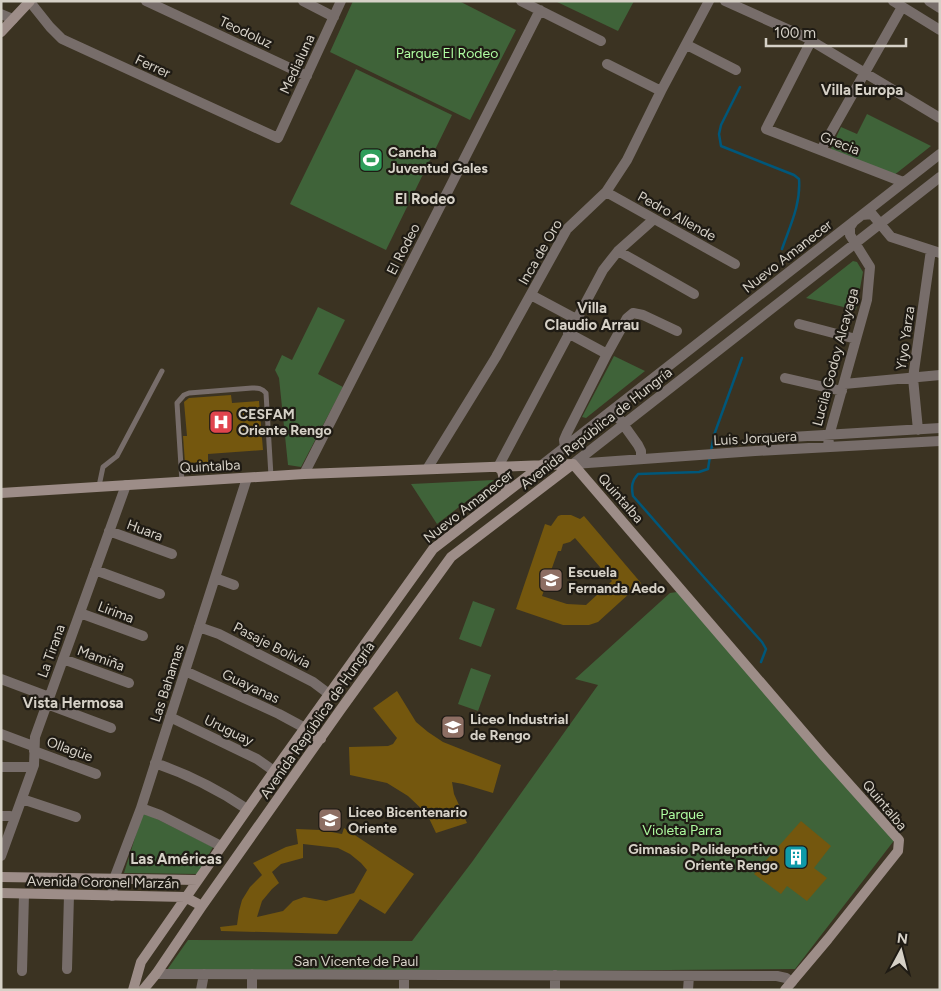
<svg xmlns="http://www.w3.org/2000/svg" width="941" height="991" font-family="Figtree,sans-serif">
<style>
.green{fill:#3f6339}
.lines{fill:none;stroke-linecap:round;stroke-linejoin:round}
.stream{stroke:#00577a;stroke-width:2.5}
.building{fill:#74570e;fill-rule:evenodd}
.lane{stroke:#776d6a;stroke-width:5}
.street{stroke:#776d6a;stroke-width:10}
.secondary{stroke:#9d8d88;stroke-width:10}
.labels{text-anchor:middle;stroke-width:4.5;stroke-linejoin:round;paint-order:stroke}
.street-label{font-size:14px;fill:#d6d1c7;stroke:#1f1b14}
.park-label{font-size:14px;fill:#aefca0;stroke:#1f1b14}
.poi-label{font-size:14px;font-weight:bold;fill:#d6d1c7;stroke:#1f1b14;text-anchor:start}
.neighbourhood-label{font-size:15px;font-weight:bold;fill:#d6d1c7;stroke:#1f1b14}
</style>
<rect width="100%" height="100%" fill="#3b3322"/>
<path class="green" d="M353 1H459L516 30 470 120 330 52Z
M555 1H634L618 31Z
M356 69 452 115 386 250 290 204Z
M867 114 931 146 893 176 830 150 841 127 857 134Z
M853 261 857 262 863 272 856 310 806 298Z
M318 307 345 320 318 374 343 387 301 467 288 465 279 378 275 370 282 355 292 360Z
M614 356 645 371 586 418 582 417Z
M494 480 437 524 411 484Z
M677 592 896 838 795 969 414 972 167 970 188 940 412 941 472 862 598 685 575 679 670 593Z
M473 601 495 609 481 647 459 639Z
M471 668 491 675 478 711 458 704Z
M143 812 213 847 198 874 124 873Z"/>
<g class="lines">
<path class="stream" d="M740 87 721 125 719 134 721 146 794 175 799 179C801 204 790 226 782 249
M711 451 714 435 742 358
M710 456 708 469 699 472 638 474C632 481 631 486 633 496L702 575 762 642 766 649 761 662"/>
</g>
<path class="building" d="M231 395 232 403 259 401 263 450 208 454V462L185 463 183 436H187L184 402 189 398Z
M561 515H571L580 519 584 516 641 583 598 622 589 625H563L516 609 545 524 551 526 558 516ZM575 538 612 581 586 605 567 604 542 596 558 551H561L563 544 570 542Z
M397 691 416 722 428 732 443 742 501 765 493 793 463 784 452 782 454 794 467 823 436 833 427 814 408 796 387 783 350 775 349 747 388 746 393 744 397 738 373 708Z
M801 821 831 846 814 868 827 878 807 901 787 886 781 894 754 874Z
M344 828 414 874 385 914 360 899 337 934 221 931 220 927 237 925 239 911 242 900 250 887 262 875 253 863 286 847 298 844 296 829 321 830 342 834ZM303 844 338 848 350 854 361 863 367 870 354 893 326 901 304 897 293 901 283 911 257 917 262 901 272 889 279 883 272 872 281 864 303 858Z"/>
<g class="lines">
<path class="lane" d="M182 482 177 403 184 395 189 393 252 388C258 388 262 388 266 393L271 476
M99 486 103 467 117 456 162 371"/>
<path class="street" d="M146 1 307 76
M303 1 334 17
M521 1 601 41
M725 1 805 37 940 118
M893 1 940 30
M929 1 940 8
M30 2 50 27 62 39 278 138 341 1
M1 14 13 19
M811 41 766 129 903 182
M687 45 736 70
M607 64 661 91
M821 150 902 7
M606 192 735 264
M862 215 872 214 891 237 940 253
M618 251 694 294
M531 295 576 319
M799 324 856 339
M568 333 607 354
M785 378 842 391
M844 384 940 375
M613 410 638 445 641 451V459
M918 430 913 378 931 250
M757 439 940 428
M828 447 829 436 867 300 870 267 850 235V227L854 221
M565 448 564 440 567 433 607 354 627 318 633 313 643 315 677 331
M573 464 940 177
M574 464 755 451 940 441
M542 465 940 154
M498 467 603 270 618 251 654 219
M427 469 496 357 567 229 606 192 627 160 661 91 709 1
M304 474 540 10
M109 531 172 554
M95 570 160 594
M215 578 234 585
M80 613 143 636
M199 627 219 634 313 682 329 694
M63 659 129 683
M185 671 279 714 305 728
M1 679 49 697
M47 704 111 728
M170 717 257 759 274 771
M1 734 33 746
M34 751 96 774
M155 763C187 774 219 790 247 809
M1 767H33
M22 799 76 817
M141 808 160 815 221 846
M1 816H10L14 819
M1 856 34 765 35 737 126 485
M112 896 114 879 141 808 247 478
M67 969 69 895
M22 971 24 894
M156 974 777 976 786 978 792 982
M252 974V990
M555 975V990
M201 990 204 974
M404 990V975
M688 990 689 976"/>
<path class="secondary" d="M1 32 30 1
M573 464 823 755 899 840 898 851 828 939 785 990
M498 467 502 471 507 492
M1 493 304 474 573 464
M305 728 321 739
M1 877 198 880
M1 893 185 897 202 906
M133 990 141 962 274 771 433 549 542 465
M143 990 156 974 202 906 341 709 451 557 573 464"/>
</g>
<defs>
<g id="stadium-square" transform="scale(1.25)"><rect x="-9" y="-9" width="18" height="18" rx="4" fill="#2e9e5b" stroke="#1f1b14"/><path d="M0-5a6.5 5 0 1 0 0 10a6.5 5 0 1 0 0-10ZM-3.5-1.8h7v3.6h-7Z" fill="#fff"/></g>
<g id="hospital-square" transform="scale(1.25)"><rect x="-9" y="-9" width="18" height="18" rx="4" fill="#e0444e" stroke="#1f1b14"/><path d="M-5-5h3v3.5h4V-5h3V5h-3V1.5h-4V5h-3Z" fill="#fff"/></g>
<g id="school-square" transform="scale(1.25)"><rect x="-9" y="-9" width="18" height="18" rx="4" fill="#8d6e63" stroke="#1f1b14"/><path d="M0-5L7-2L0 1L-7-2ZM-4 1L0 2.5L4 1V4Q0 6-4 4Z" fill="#fff"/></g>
<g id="building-square" transform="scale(1.25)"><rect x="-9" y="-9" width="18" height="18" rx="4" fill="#0f9aa8" stroke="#1f1b14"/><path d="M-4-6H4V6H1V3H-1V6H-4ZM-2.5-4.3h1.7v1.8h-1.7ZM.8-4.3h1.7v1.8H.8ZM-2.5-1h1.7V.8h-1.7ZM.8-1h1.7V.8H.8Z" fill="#fff"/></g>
</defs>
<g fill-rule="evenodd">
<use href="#stadium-square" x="371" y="160"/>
<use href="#hospital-square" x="221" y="422"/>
<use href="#school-square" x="551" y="580"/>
<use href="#school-square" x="453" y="727"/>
<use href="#school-square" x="330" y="820"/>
<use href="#building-square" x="796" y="857"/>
</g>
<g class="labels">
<g class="street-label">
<text transform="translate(246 32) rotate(25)" y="5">Teodoluz</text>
<text transform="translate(297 64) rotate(-65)" y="5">Medialuna</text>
<text transform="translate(153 66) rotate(25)" y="5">Ferrer</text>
<text transform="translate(840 143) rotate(21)" y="5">Grecia</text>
<text transform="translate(677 216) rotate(29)" y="5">Pedro Allende</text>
<text transform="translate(403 249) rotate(-63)" y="5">El Rodeo</text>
<text transform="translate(540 252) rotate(-60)" y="5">Inca de Oro</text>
<text transform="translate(787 256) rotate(-38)" y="5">Nuevo Amanecer</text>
<text transform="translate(905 338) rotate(-82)" y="5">Yiyo Yarza</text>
<text transform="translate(835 357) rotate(-75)" y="5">Lucila Godoy Alcayaga</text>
<text transform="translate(596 428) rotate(-38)" y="5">Avenida República de Hungría</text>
<text transform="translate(755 438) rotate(-3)" y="5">Luis Jorquera</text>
<text transform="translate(210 466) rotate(-3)" y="5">Quintalba</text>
<text transform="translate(621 498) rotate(49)" y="5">Quintalba</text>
<text transform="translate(468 506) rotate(-38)" y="5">Nuevo Amanecer</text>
<text transform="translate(145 530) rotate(20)" y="5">Huara</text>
<text transform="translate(116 612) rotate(21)" y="5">Lirima</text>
<text transform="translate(272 645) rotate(27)" y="5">Pasaje Bolivia</text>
<text transform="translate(51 651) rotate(-70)" y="5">La Tirana</text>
<text transform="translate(101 658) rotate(20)" y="5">Mamiña</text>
<text transform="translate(167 683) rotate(-72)" y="5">Las Bahamas</text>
<text transform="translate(251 686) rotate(25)" y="5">Guayanas</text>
<text transform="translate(317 720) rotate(-55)" y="5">Avenida República de Hungría</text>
<text transform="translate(229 730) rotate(26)" y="5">Uruguay</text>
<text transform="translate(70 749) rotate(20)" y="5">Ollagüe</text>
<text transform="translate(885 805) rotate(50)" y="5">Quintalba</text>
<text transform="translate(103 882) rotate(1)" y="5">Avenida Coronel Marzán</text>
<text x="356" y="966">San Vicente de Paul</text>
</g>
<g class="park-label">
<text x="447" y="58">Parque El Rodeo</text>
<text x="682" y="819">Parque<tspan x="682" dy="16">Violeta Parra</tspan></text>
</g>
<g class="poi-label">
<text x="388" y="157">Cancha<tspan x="388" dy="16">Juventud Gales</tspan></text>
<text x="238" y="419">CESFAM<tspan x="238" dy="16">Oriente Rengo</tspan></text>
<text x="568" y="577">Escuela<tspan x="568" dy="16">Fernanda Aedo</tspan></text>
<text x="470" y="724">Liceo Industrial<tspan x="470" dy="16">de Rengo</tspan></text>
<text x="348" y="817">Liceo Bicentenario<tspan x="348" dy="16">Oriente</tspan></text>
<text x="778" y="854" text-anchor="end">Gimnasio Polideportivo<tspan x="778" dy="16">Oriente Rengo</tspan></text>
</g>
<g class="neighbourhood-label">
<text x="862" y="95">Villa Europa</text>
<text x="425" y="204">El Rodeo</text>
<text x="592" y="313">Villa<tspan x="592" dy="17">Claudio Arrau</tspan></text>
<text x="73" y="708">Vista Hermosa</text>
<text x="176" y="864">Las Américas</text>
</g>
</g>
<rect width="941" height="991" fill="none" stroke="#d6d1c7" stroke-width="5"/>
<g transform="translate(901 951) rotate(7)" stroke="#1f1b14" stroke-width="4" paint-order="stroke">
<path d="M0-4L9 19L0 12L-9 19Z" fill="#d6d1c7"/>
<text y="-8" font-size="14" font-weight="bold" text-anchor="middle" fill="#d6d1c7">N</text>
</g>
<path d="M766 38v8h140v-8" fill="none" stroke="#d6d1c7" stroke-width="2.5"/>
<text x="774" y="38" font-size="15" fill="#d6d1c7" stroke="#1f1b14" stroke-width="4" paint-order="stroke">100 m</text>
</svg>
